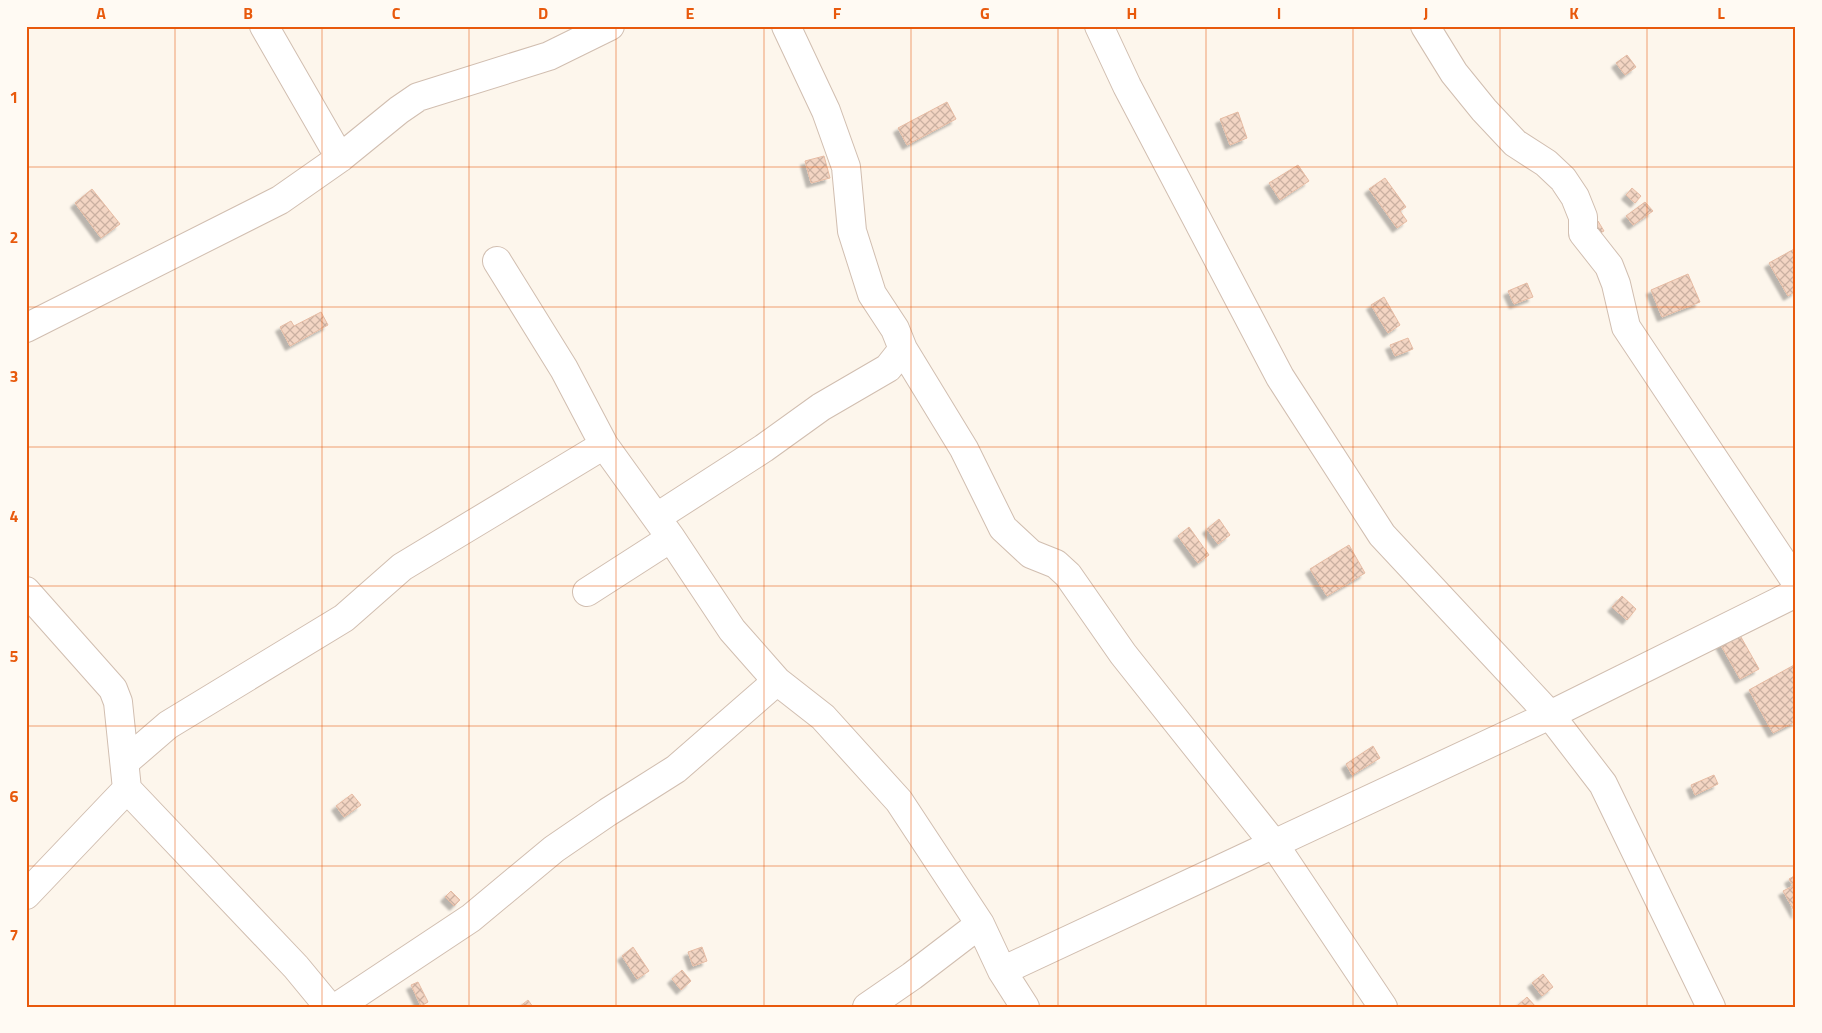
<svg xmlns="http://www.w3.org/2000/svg" width="1822" height="1033" font-family="'Titillium Web',sans-serif">
<style>
.building{fill:url(#building-cross-hatch);stroke:#e6bba3;filter:url(#shadow)}
.lines{fill:none;stroke-linecap:round;stroke-linejoin:round}
.street-casing{stroke:#d1beb0;stroke-width:30}
.street{stroke:#fff;stroke-width:28}
.grid{fill:none;stroke:#e8590c;stroke-width:1;stroke-opacity:0.55}
.neatline{fill:none;stroke:#e8590c;stroke-width:2}
.grid-label{font-size:16px;text-anchor:middle;font-weight:bold;fill:#e8590c}
</style>
<defs>
<pattern id="building-cross-hatch" width="8" height="8" patternUnits="userSpaceOnUse" patternTransform="scale(1.25)"><rect width="8" height="8" fill="#f3d5c3"/><path d="M0 0l8 8M0 8l8-8" fill="none" stroke="#cab0a1"/></pattern>
<filter id="shadow"><feDropShadow dx="-4.5" dy="4.5" stdDeviation="1" flood-color="#0004"/></filter>
</defs>
<rect width="100%" height="100%" fill="#fdf6ec"/>
<path class="building" d="M1627 55 1636 67 1625 75 1616 63Z
M947 102 956 119 907 145 898 128Z
M1238 112 1247 138 1230 145 1220 119Z
M824 156 830 178 811 183 805 161Z
M1298 165 1309 181 1280 200 1269 183Z
M1385 178 1406 207 1400 211 1407 221 1397 228 1369 189Z
M1632 188 1641 196 1635 203 1626 195Z
M92 189 120 224 101 238 75 203Z
M1645 202 1653 211 1633 225 1626 216Z
M1598 221 1604 231 1591 238 1585 228Z
M1796 248V291L1788 296 1769 263Z
M1688 274 1700 302 1662 317 1651 290Z
M1527 283 1533 297 1514 304 1508 291Z
M1384 297 1400 325 1388 333 1371 305Z
M321 312 328 325 290 346 280 327 291 321 294 326Z
M1408 338 1413 349 1395 356 1390 345Z
M1219 519 1230 535 1218 544 1207 529Z
M1189 527 1209 555 1198 563 1178 536Z
M1349 545 1365 573 1327 596 1310 569Z
M1622 596 1636 609 1627 620 1612 607Z
M1737 630 1759 669 1740 679 1718 640Z
M1796 664V721L1773 733 1749 690Z
M1373 746 1380 758 1352 775 1346 764Z
M1714 775 1718 784 1695 795 1691 785Z
M352 794 361 805 344 817 336 806Z
M1796 875V914L1783 891 1793 886 1789 879Z
M451 891 460 900 454 906 445 897Z
M633 947 649 971 637 979 622 956Z
M702 947 707 961 693 966 688 952Z
M682 970 691 981 681 990 672 979Z
M1543 974 1553 987 1542 996 1532 983Z
M418 982 428 1002 421 1006 411 985Z
M1527 997 1536 1007H1516Z
M528 1000 533 1007H519Z"/>
<g class="lines">
<g class="street-casing">
<path id="street" d="M264 26 340 158
M1099 26 1127 86 1280 377 1382 535 1550 715 1603 784 1711 1007
M1425 26 1454 73 1484 110 1515 143 1546 163 1563 179 1575 197 1583 217V233L1609 266 1616 284 1626 327 1796 582
M497 261 564 369 604 445 671 538 732 630 777 681 823 717 899 801 980 924 1002 971 1025 1007
M26 328 280 200 340 158 399 110 418 97 549 56 610 26
M903 349 964 449 1003 528 1031 554 1056 564 1068 575 1123 654 1274 844 1383 1007
M657 517 764 448 821 407 888 368 903 349 895 329 872 294 852 231 846 167 826 111 786 26
M26 591 113 689 118 702 127 789 296 967 329 1007
M587 592 671 538
M125 762 168 725 344 618 402 567 604 445
M26 895 127 789
M1002 971 1550 715 1796 593
M337 1007 471 918 554 849 608 812 676 769 777 681
M867 1007 912 976 980 924"/>
</g>
<use href="#street" class="street"/>
</g>
<path class="grid" d="M175 26V1007M322 26V1007M469 26V1007M616 26V1007M764 26V1007M911 26V1007M1058 26V1007M1206 26V1007M1353 26V1007M1500 26V1007M1647 26V1007M26 167H1796M26 307H1796M26 447H1796M26 586H1796M26 726H1796M26 866H1796"/>
<rect width="1822" height="1033" fill="none" stroke="#fffaf3" stroke-width="55"/>
<rect x="28" y="28" width="1766" height="978" class="neatline"/>
<g class="grid-label">
<text x="101" y="19">A</text>
<text x="248" y="19">B</text>
<text x="396" y="19">C</text>
<text x="543" y="19">D</text>
<text x="690" y="19">E</text>
<text x="837" y="19">F</text>
<text x="985" y="19">G</text>
<text x="1132" y="19">H</text>
<text x="1279" y="19">I</text>
<text x="1426" y="19">J</text>
<text x="1574" y="19">K</text>
<text x="1721" y="19">L</text>
<text x="14" y="103">1</text>
<text x="14" y="243">2</text>
<text x="14" y="382">3</text>
<text x="14" y="522">4</text>
<text x="14" y="662">5</text>
<text x="14" y="802">6</text>
<text x="14" y="941">7</text>
</g>
</svg>
